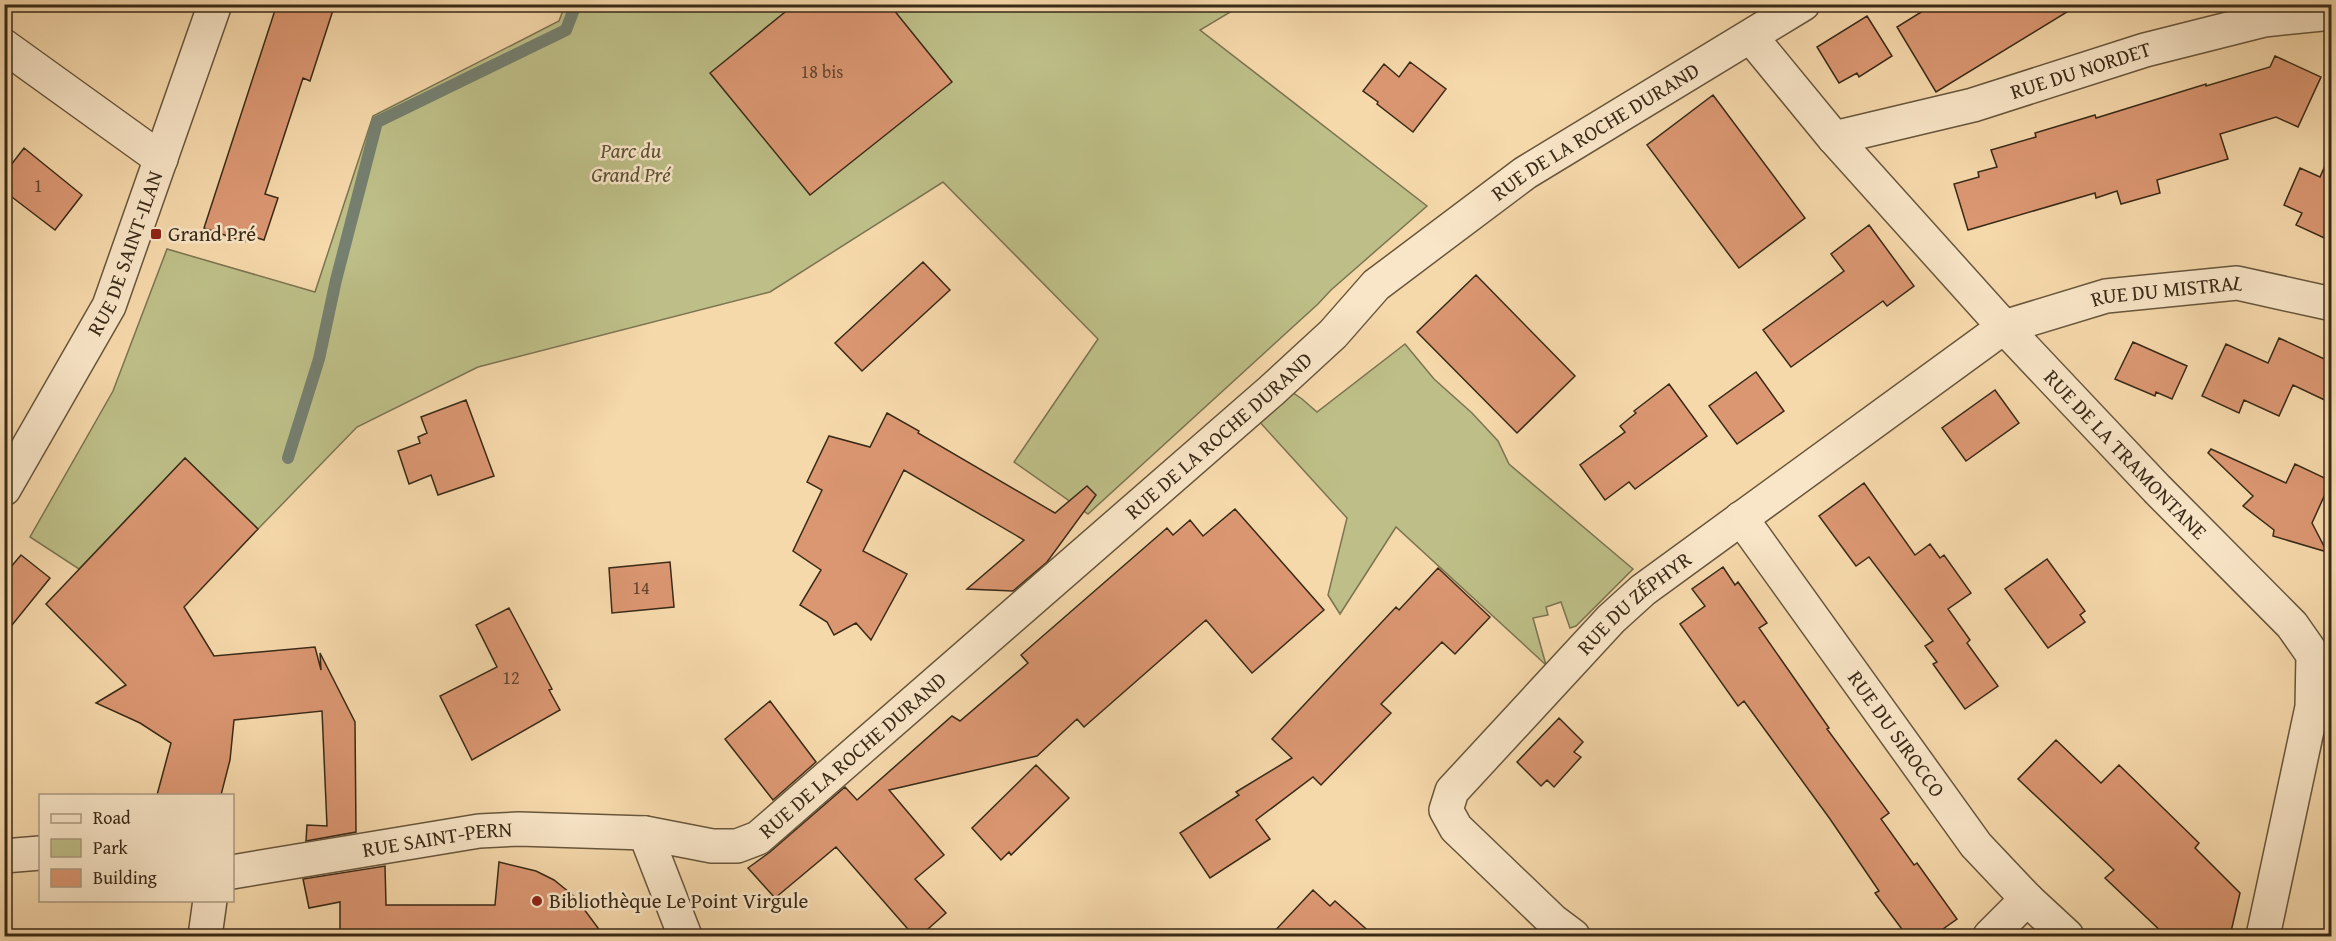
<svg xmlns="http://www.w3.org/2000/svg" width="2336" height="941" font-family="'Gentium Book Plus',serif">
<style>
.green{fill:#bebf88;stroke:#7c7450;stroke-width:1.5}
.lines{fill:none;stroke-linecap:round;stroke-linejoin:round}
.stream{stroke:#758070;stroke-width:12}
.building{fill:#db9772;stroke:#392a17;stroke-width:1.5}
.minor-casing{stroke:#68563c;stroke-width:36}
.tertiary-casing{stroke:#68563c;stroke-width:36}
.minor{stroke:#f9e6c8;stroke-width:33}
.tertiary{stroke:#f9e6c8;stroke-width:33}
.poi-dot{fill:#8f2418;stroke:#f9e6c8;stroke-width:2}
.labels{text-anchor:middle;stroke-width:5;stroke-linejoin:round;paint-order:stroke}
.number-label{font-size:18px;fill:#62452e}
.street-label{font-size:21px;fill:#392a17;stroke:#f9e6c8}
.park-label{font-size:21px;font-style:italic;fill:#5a4f33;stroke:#f9e6c8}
.poi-label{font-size:21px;fill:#392a17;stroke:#f9e6c8;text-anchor:start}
</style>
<rect width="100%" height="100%" fill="#f6d9ab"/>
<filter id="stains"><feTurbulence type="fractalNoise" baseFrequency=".00333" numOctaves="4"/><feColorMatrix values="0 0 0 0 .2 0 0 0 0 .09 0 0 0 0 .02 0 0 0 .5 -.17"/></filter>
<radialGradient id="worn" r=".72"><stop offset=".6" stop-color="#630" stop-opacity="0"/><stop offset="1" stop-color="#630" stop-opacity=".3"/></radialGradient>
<path class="green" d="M565 5H1242L1200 30 1427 206 1331 290 1318 304 1088 514 1014 462 1098 339 943 182 770 292 478 367 357 427 258 529 185 458 79 569 30 537 113 391 167 249 315 292 373 116 559 21Z
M1405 344 1434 379 1472 413 1498 441 1509 464 1633 569 1576 626 1570 628 1561 602 1546 607 1548 615 1533 618 1546 665 1396 527 1340 614 1328 595 1347 518 1257 419 1289 390 1302 399 1317 412Z"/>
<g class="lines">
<path class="stream" d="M288 458 319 359 336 280 377 122 566 30 576 4"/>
</g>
<path class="building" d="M277 4H335L310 81 303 78 265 194 278 198 264 240 248 235 245 242 204 228Z
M795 4H889L952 82 810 195 710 73Z
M1934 4H2080L1936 92 1897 27Z
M1867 16 1892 56 1859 77 1857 73 1839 83 1817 47Z
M2275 56 2321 77 2298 127 2276 117 2220 134 2228 159 2157 180 2160 193 2121 204 2117 191 2096 198 2095 193 1968 230 1954 184 1979 177 1978 172 1997 167 1991 150 2036 137 2035 133 2095 115 2096 118 2206 84V86L2270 67Z
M1410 62 1446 89 1413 132 1377 104 1378 102 1363 91 1384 64 1399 77Z
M1713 95 1805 218 1739 268 1647 145Z
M24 148 82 195 55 230 4 191V174Z
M2331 152V241L2296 225 2302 213 2284 205 2300 168 2320 177Z
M1869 225 1914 286 1887 306 1883 301 1791 367 1763 330 1844 271 1831 254Z
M923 262 950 290 862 371 835 343Z
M1476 275 1575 376 1517 433 1417 332Z
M2279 338 2331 362V403L2293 385 2279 416 2244 400 2239 413 2202 396 2226 344 2268 363Z
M2133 342 2187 366 2172 399 2156 392 2155 396 2115 379Z
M1756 372 1784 411 1737 444 1709 406Z
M1669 384 1707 436 1635 489 1629 482 1605 500 1580 465 1625 432 1620 426 1636 413 1634 411Z
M1995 390 2019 423 1966 461 1942 428Z
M466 400 494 476 438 495 431 475 409 484 398 451 420 443 418 437 427 433 421 417Z
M887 413 919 431 918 433 1055 513 1087 486 1096 495 1047 562 1013 591 967 589 1024 540 904 470 863 551 907 574 871 640 856 623 834 635 827 622 800 605 821 570 793 551 822 490 807 482 829 436 870 447Z
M2211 449 2286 483 2295 464 2331 481 2312 523 2327 552 2273 536 2274 530 2243 506 2253 496 2208 453Z
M185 458 258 529 184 607 214 656 315 647 321 670 320 653 355 722 356 832 306 841 307 825 327 826 322 711 234 720 230 760 221 795H157L171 743 140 723 96 703 126 685 46 604Z
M1864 483 1915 555 1930 544 1940 558 1944 555 1971 593 1948 609 1970 640 1967 643 1998 686 1965 709 1933 664 1937 662 1925 646 1933 641 1869 557 1856 566 1819 516Z
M1235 509 1324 610 1252 673 1206 620 1084 727 1077 719 1037 756 889 790 944 855 915 879 946 913 920 936H914L836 847 775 898 748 868 770 852 845 787 857 800 952 716 960 721 1028 663 1021 655 1167 528 1173 535 1190 520 1203 536Z
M21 555 50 578 4 635V575Z
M2047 559 2085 611 2080 615 2085 622 2048 648 2005 589Z
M670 562 674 607 612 613 609 568Z
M1723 567 1735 585 1738 582 1767 623 1759 628 1829 728 1827 729 1889 813 1881 819 1914 865 1917 863 1957 919 1933 936H1907L1875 893 1879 891 1830 819 1744 701 1738 706 1680 624 1705 606 1692 589Z
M1438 568 1490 617 1455 654 1442 642 1381 704 1391 713 1321 785 1313 777 1256 820 1270 839 1210 878 1180 833 1239 795 1236 792 1292 758 1272 739 1396 607 1399 610Z
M509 608 552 689 549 690 560 710 472 760 440 696 497 667 476 625Z
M770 701 816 762 773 800 725 739Z
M1559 718 1583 742 1574 752 1581 757 1554 787 1547 780 1541 786 1517 762Z
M2056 740 2101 783 2119 765 2199 843 2195 848 2240 893 2230 936H2166L2105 878 2114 870 2018 779Z
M1036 765 1069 798 1011 855 1009 852 1001 860 972 828Z
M499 862 536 871 554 880 575 897 604 936H340V902L309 908 303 879 385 866 386 905H495Z
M1313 890 1330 906 1335 901 1374 936H1270Z"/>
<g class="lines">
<g class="minor-casing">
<g id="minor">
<path id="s1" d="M1751 37 1834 138 2004 327 2157 489 2292 625 2313 655 2312 707 2263 936"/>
<path d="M4 46 161 159"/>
<path id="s2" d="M1834 138 1973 105 2145 50 2264 20 2332 13"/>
<path id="s3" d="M1741 518 1976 845 2027 899 2067 936"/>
<path d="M645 833 685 936"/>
<path d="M4 856 40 853"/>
<path id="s4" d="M232 872 479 831 519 829 645 833 712 846H737L758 838 1271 391 1333 334 1376 285 1525 173 1803 4"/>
<path d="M205 936 210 900"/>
<path id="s5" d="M1573 936 1553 921 1456 828 1446 810 1452 791 1611 619 1643 590 2004 327 2106 296 2237 283 2332 304"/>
<path d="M1990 936 2027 899"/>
</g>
</g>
<g class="tertiary-casing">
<g id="tertiary">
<path id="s6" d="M4 489 109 306 215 4"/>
</g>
</g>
<use href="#minor" class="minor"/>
<use href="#tertiary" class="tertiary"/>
</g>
<g class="poi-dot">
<rect x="150" y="228" width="12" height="12" rx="3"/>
<circle cx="537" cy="901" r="6"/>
</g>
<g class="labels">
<g class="number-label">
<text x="822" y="78">18 bis</text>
<text x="38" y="192">1</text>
<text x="641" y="594">14</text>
<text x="511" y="684">12</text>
</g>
<g class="street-label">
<text dy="7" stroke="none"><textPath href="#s2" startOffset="256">RUE DU NORDET</textPath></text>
<text dy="7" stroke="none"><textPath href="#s4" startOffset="1630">RUE DE LA ROCHE DURAND</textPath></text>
<text dy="7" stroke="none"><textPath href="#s6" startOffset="266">RUE DE SAINT-ILAN</textPath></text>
<text dy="7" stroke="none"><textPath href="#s5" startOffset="1092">RUE DU MISTRAL</textPath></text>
<text dy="7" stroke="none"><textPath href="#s4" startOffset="1144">RUE DE LA ROCHE DURAND</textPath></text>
<text dy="7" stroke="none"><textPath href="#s1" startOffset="561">RUE DE LA TRAMONTANE</textPath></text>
<text dy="7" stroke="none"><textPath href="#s5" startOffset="462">RUE DU ZÉPHYR</textPath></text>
<text dy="7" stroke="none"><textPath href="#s3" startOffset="266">RUE DU SIROCCO</textPath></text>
<text dy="7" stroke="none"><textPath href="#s4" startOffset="658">RUE DE LA ROCHE DURAND</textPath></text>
<text dy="7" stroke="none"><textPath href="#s4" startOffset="208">RUE SAINT-PERN</textPath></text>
</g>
<g class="park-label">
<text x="631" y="158">Parc du<tspan x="631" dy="24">Grand Pré</tspan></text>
</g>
<g class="poi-label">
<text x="168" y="241">Grand Pré</text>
<text x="549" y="908">Bibliothèque Le Point Virgule</text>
</g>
</g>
<rect width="2336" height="941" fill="none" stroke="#f6d9ab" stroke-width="24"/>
<rect x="6" y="6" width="2324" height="929" fill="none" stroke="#392a17" stroke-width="3"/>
<rect x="12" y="12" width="2312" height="917" fill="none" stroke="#392a17" stroke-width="1.5"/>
<rect x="39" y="794" width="195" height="108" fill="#f9e6c8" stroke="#ac9b81" stroke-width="1.5"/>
<rect x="51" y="814" width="30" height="9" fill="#f9e6c8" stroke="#ac9b81" stroke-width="1.5"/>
<text x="93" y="824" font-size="18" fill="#392a17">Road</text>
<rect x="51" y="839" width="30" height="18" fill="#bebf88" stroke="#ac9b81" stroke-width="1.5"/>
<text x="93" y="854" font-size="18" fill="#392a17">Park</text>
<rect x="51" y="869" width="30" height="18" fill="#db9772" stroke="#ac9b81" stroke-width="1.5"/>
<text x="93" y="884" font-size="18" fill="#392a17">Building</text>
<rect width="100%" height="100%" filter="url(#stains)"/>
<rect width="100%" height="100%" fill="url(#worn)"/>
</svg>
